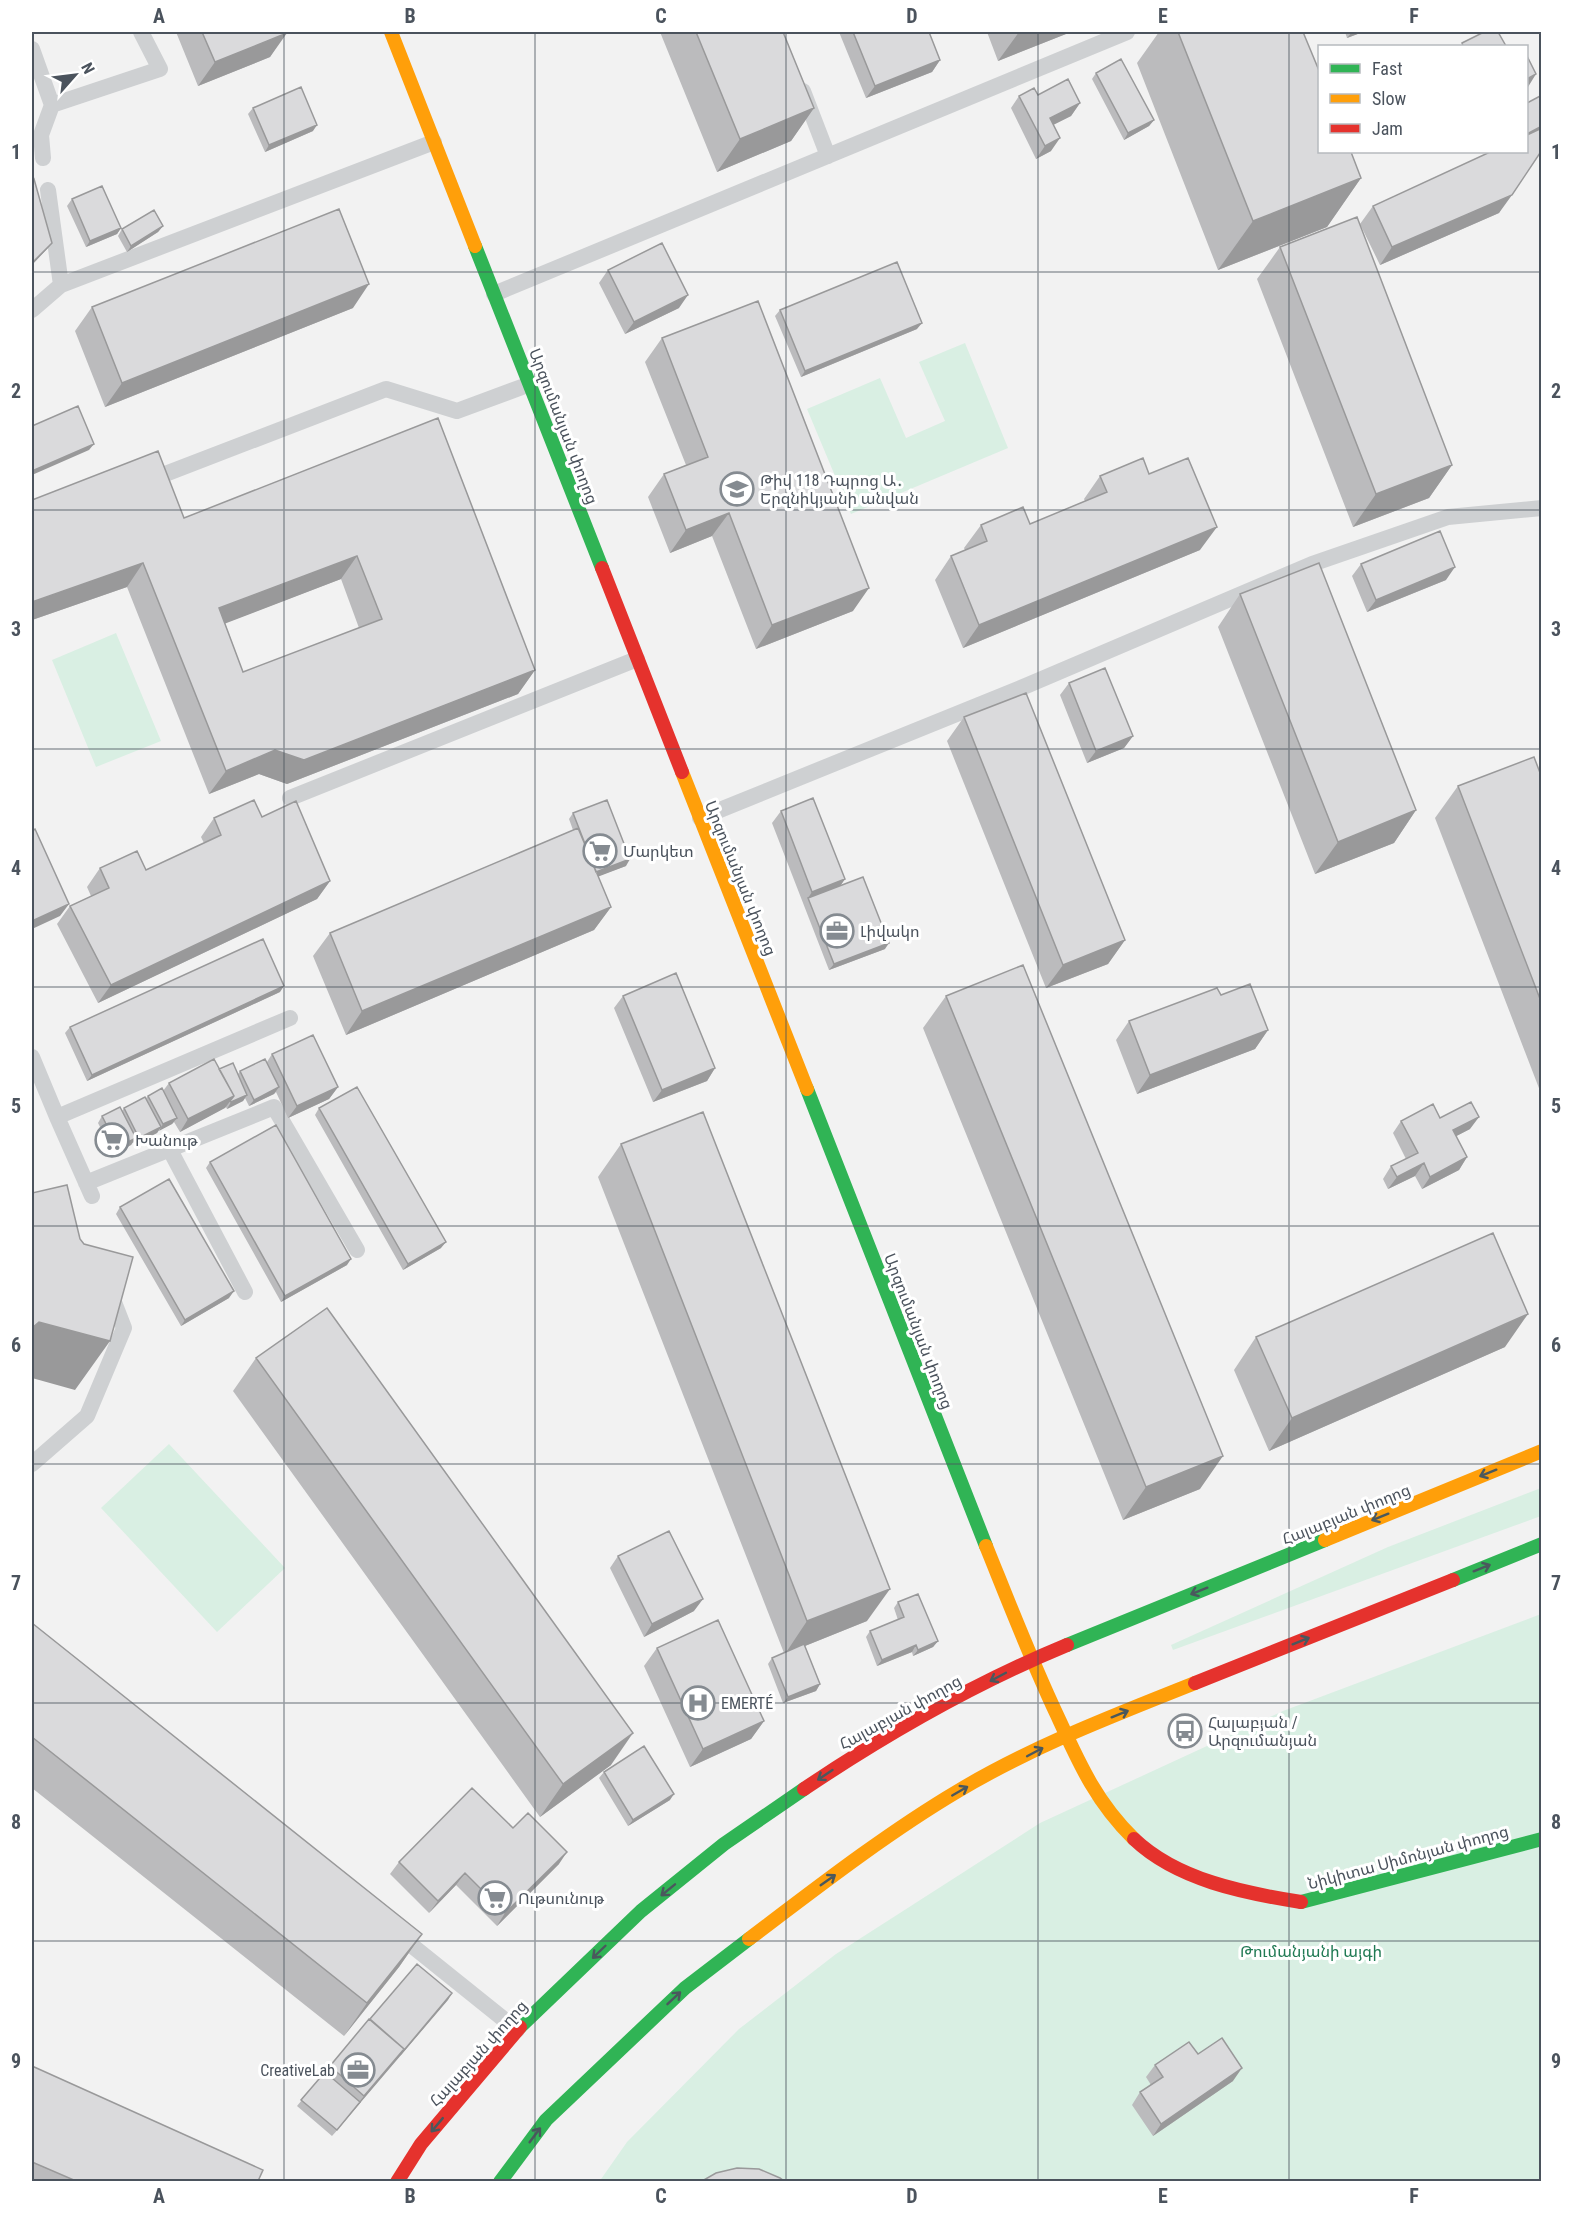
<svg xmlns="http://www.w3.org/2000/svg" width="1573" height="2213" font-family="'Roboto Condensed','Noto Sans Armenian',sans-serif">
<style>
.green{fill:#d9efe3}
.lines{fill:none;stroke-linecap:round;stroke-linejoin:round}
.lane{stroke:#ced0d2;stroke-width:16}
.fast{stroke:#30b455;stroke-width:14}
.slow{stroke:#ff9f0a;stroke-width:14}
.jam{stroke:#e5322d;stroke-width:14}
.wall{fill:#bbbbbd;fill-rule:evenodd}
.shaded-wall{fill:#99999a}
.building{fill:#dadadc;stroke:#99999a;stroke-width:1.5;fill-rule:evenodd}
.oneway{stroke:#4a585d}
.grid{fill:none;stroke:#4b535d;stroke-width:1.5;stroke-opacity:0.55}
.labels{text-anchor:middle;stroke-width:6;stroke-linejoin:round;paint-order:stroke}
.street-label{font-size:16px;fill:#4b535d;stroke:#fff}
.poi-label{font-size:16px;fill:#4b535d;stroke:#fff;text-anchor:start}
.park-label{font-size:16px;fill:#207a54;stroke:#fff}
.neatline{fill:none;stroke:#4b535d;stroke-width:2}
.grid-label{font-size:20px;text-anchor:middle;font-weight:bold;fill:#4b535d}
</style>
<rect width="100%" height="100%" fill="#f2f2f2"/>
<path class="green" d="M965 343 1008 448 851 514 807 409 880 378 906 438 945 421 919 362Z
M116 633 161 741 96 767 52 660Z
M169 1444 285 1568 217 1632 101 1508Z
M1541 1488V1516L1173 1650 1171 1645 1388 1547Z
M1541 1614V2181L599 2182 627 2142 739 2029 836 1954 1040 1823 1283 1711Z"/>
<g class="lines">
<path class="lane" d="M32 49 52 105 41 135 43 158
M803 91 828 156
M52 105 160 69 141 32
M48 190 61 285
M494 294 1127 32
M32 310 61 285 434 142
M160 476 386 389 457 411 530 384
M290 798 637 659
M700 818 1028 685 1312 564 1448 517 1542 508
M32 1057 57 1117 290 1018
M57 1117 92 1196
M170 1150 245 1292
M86 1183 274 1107 357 1250
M32 1464 87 1416 124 1328 110 1292
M395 1932 517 2030"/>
<path class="fast" d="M475 246 602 568
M807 1089 986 1546
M1453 1580 1542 1544
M1067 1645 1325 1540
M1301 1902 1542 1839
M520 2027 641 1911 724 1844 804 1789
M500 2182 546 2120 685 1988 749 1939"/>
<path class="slow" d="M391 32 475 246
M682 772 807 1089
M1325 1540 1542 1451
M986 1546C1009 1603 1031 1660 1057 1715 1079 1763 1096 1802 1134 1839
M749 1939C815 1889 887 1833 958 1791 1033 1746 1115 1715 1195 1683"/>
<path class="jam" d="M602 568 682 772
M1195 1683 1453 1580
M804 1789C886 1734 975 1683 1067 1645
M1134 1839C1177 1880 1244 1893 1301 1902
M397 2182 421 2144 520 2027"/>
</g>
<path class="wall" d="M176 32H286L270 57 198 86Z
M660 32H783L814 108 791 141 717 172Z
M839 32H929L940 60 932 72 866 98Z
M987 32H1071L998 61Z
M1159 32H1303L1361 178 1327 227 1218 270 1137 63Z
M1345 32H1363L1347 38Z
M1096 73 1154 120 1149 126 1124 140 1092 79Z
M1038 95 1080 103 1071 116 1053 125 1051 151 1036 159 1011 108 1019 96Z
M253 108 313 131 265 152 248 114Z
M1527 152 1499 213 1380 265 1360 224 1373 206Z
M72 199 121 228 117 234 86 247 67 206Z
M163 226 158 232 127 252 118 236 122 229Z
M1280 247 1452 465 1429 498 1353 527 1257 279Z
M608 270 679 308 625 334 599 283Z
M92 307 353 308 105 407 75 331Z
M780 310 917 329 801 377 775 316Z
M662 338 853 611 756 649 712 536 670 553 648 497 664 474 686 465 645 362Z
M438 418 535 670 518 694 287 784 259 774 209 794 127 587 32 620V500L184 518ZM341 579 359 628 243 672 225 623Z
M1149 474 1200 550 963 648 935 580 951 556 965 550 964 548 981 525 1030 524 1085 501 1084 499 1100 476Z
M1361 564 1446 580 1367 612 1352 576Z
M1240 594 1416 810 1394 843 1315 874 1218 627Z
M1069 683 1133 736 1124 748 1087 763 1060 695Z
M964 717 1125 940 1108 964 1046 988 947 741Z
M1542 778V1096L1435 818 1458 786Z
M781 811 845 879 840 886 885 949 829 970 772 823Z
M573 813 626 866 598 876 611 907 594 930 346 1035 313 956 330 933 573 830 569 819Z
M262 817 330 881 317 899 98 1003 57 924 70 906 91 896 87 887 100 868 146 870 204 843 201 837 214 818Z
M280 992 87 1081 65 1033 70 1027Z
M623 996 715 1068 707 1081 653 1102 614 1008Z
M946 996 1200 1489 1123 1520 923 1028Z
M1129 1021 1268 1030 1255 1049 1137 1094 1116 1040Z
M272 1054 338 1087 329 1099 288 1118 276 1092 274 1094 249 1106 245 1098 243 1101 227 1109 226 1107 180 1132 174 1122 172 1124 159 1130 157 1133 135 1144 133 1142 131 1145 114 1154 98 1123 102 1116 122 1111 124 1108 146 1098 148 1096 163 1091 169 1083 219 1069 238 1074 240 1071 267 1062Z
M319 1108 441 1248 403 1270 315 1115Z
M1440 1118 1470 1129 1456 1136 1467 1157 1459 1170 1422 1189 1415 1176 1388 1189 1383 1179 1391 1166 1406 1159 1393 1133 1401 1121Z
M621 1144 867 1621 805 1646 820 1684 816 1691 783 1703 768 1664 772 1658 784 1653 598 1177Z
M210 1162 347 1265 281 1302 206 1168Z
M120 1207 229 1298 181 1326 116 1214Z
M1256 1337 1505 1347 1269 1451 1234 1370Z
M256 1358 611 1765 540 1817 233 1391Z
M618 1556 694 1611 644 1637 610 1568Z
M898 1602 938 1641 933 1647 913 1656 912 1652 877 1666 866 1637 870 1631 898 1620 894 1608Z
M32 1623 422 1934 399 1967 344 2036 32 1788Z
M657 1648 764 1721 751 1739 690 1767 644 1666Z
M604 1772 670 1800 628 1826 599 1778Z
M513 1828 559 1864 497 1926 456 1885 429 1913 390 1874 399 1862Z
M452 1993 332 2136 297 2106 330 2066Z
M1198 2054 1233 2081 1153 2136 1132 2105 1140 2092 1151 2085 1146 2077 1155 2065Z
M32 2066 258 2181H32Z"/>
<path class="shaded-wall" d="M1019 32H1071L998 61Z
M1352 32H1363L1347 38Z
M287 33 270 57 198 86 215 62Z
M940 60 932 72 866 98 875 86Z
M1536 74 1528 87H1527V79Z
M1080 103 1071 116 1041 131 1050 118Z
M814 108 791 141 717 172 740 139Z
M1154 120 1149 126 1124 140 1128 133Z
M317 125 313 131 265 152 269 145Z
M1060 138 1051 151 1036 159 1045 146Z
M1361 178 1327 227 1218 270 1253 221Z
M1512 195 1499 213 1380 265 1392 247Z
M163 226 158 232 127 252 131 246Z
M121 228 117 234 86 247 90 241Z
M52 243 47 249 32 265V263Z
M369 284 353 308 105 407 122 383Z
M688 295 679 308 625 334 634 322Z
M922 323 917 329 801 377 805 371Z
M94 444 89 450 32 475V471Z
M1452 465 1429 498 1353 527 1376 494Z
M729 513 712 536 670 553 686 530Z
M1217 527 1200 550 963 648 979 625Z
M357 556 341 579 203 632 219 608Z
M143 563 127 587 32 620V602Z
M1455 567 1446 580 1367 612 1376 600Z
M869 588 853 611 756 649 772 625Z
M535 670 518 694 287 784 259 774 209 794 226 771 275 750Z
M1133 736 1124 748 1087 763 1096 751Z
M1416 810 1394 843 1315 874 1338 842Z
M630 859 626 866 592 879 596 872Z
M845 879 836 892 808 898 812 892Z
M330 881 317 899 98 1003 111 985Z
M69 904 60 916 32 929V921Z
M611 907 594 930 346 1035 362 1011Z
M1125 940 1108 964 1046 988 1063 965Z
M889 943 885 949 829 970 834 964Z
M284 986 280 992 87 1081 92 1075Z
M1268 1030 1255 1049 1137 1094 1150 1075Z
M715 1068 707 1081 653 1102 662 1090Z
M279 1087 274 1094 249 1106 254 1100Z
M338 1087 329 1099 288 1118 297 1106Z
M247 1095 243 1101 227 1109 231 1102Z
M234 1096 225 1108 180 1132 188 1119Z
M1479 1117 1470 1129 1445 1142 1453 1130Z
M177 1118 172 1124 159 1131 163 1124Z
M161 1127 157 1133 135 1144 139 1138Z
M136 1138 131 1145 114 1154 118 1147Z
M1467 1157 1459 1170 1422 1189 1430 1177Z
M1424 1163 1415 1176 1388 1189 1397 1177Z
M446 1242 441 1248 403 1270 408 1264Z
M351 1259 347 1265 281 1302 285 1296Z
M234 1291 229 1298 181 1326 185 1320Z
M1528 1314 1505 1347 1269 1451 1292 1418Z
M39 1322 110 1341 75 1390 32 1378V1328Z
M1223 1456 1200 1489 1123 1520 1146 1487Z
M890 1589 867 1621 785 1654 807 1621Z
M703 1599 694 1611 644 1637 652 1624Z
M938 1641 933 1647 913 1656 918 1650Z
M916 1645 912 1652 877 1666 882 1660Z
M820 1684 816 1691 783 1703 788 1697Z
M764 1721 751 1739 690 1767 703 1749Z
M633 1733 611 1765 540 1817 563 1784Z
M674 1794 670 1800 628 1826 633 1820Z
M567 1852 559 1864 497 1926 505 1913Z
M465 1873 456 1885 429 1913 438 1901Z
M422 1934 399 1967 344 2036 367 2003Z
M452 1993 448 2000 332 2136 364 2096Z
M1242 2068 1233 2081 1153 2136 1161 2124Z"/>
<path class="building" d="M202 32H286L287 33 215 62Z
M696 32H783L814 108 740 139Z
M853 32H929L940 60 875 86Z
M1178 32H1303L1320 73V152H1351L1361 178 1253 221Z
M1484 32H1498L1506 46H1463L1462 43Z
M1527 56 1536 74 1527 79Z
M1121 59 1154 120 1128 133 1096 73Z
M1068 79 1080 103 1050 118 1060 138 1045 146 1019 96 1034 88 1038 95Z
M301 87 317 125 269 145 253 108Z
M1542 95V126L1527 134V103Z
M1542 128V150L1512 195 1392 247 1373 206 1490 152H1527V135Z
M34 179 52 243 32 263V181Z
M102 186 121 228 90 241 72 199Z
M339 209 369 284 122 383 92 307Z
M154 210 163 226 131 246 122 229Z
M1357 217 1452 465 1376 494 1280 247Z
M662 243 688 295 634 322 608 270Z
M897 262 922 323 805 371 780 310Z
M758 301 869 588 772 625 729 513 686 530 664 474 708 457 662 338Z
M78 406 94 444 32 471V426Z
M438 418 535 670 304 760 275 750 226 771 143 563 32 602V500L158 451 184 518ZM357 556 382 619 243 672 219 608Z
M1143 458 1149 474 1188 458 1217 527 979 625 951 556 987 541 981 525 1023 507 1030 524 1107 492 1100 476Z
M1440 531 1455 567 1376 600 1361 564Z
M1319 563 1416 810 1338 842 1240 594Z
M1105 668 1133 736 1096 751 1069 683Z
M1026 693 1125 940 1063 965 964 717Z
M1534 757 1542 778V1004L1458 786Z
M813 798 845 879 812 892 781 811Z
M254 800 262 817 296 801 330 881 111 985 70 906 109 888 100 868 137 851 146 870 221 835 214 818Z
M607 800 630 859 596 872 573 813Z
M578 828 611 907 362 1011 330 933Z
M35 829 69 904 32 921V831Z
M863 877 889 943 834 964 808 898Z
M263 939 284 986 92 1075 70 1027Z
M1023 965 1223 1456 1146 1487 946 996Z
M676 973 715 1068 662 1090 623 996Z
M1250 984 1268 1030 1150 1075 1129 1021 1217 988 1221 995Z
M313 1035 338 1087 297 1106 272 1054Z
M214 1059 234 1096 188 1119 169 1083Z
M265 1059 279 1087 254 1100 240 1071Z
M233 1063 247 1095 231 1102 230 1101 234 1096 219 1069Z
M357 1087 446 1242 408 1264 319 1108Z
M162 1088 177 1118 163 1124 148 1096Z
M145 1097 161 1127 139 1138 124 1108Z
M1471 1102 1479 1117 1453 1130 1467 1157 1430 1177 1424 1163 1397 1177 1391 1166 1418 1153 1401 1121 1433 1104 1440 1118Z
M120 1107 136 1138 118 1147 102 1116Z
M703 1112 890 1589 807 1621 621 1144Z
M276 1125 351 1259 285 1296 210 1162Z
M169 1179 234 1291 185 1320 120 1207Z
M67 1185 80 1239 84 1244 133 1257 110 1341 39 1322 32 1328V1193Z
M1493 1233 1528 1314 1292 1418 1256 1337Z
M327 1308 633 1733 563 1784 256 1358Z
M669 1531 703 1599 652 1624 618 1556Z
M918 1594 938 1641 918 1650 916 1645 882 1660 870 1631 904 1617 898 1602Z
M718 1620 764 1721 703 1749 657 1648Z
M32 1623 422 1934 367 2003 32 1737Z
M804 1644 820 1684 788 1697 772 1658Z
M644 1746 674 1794 633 1820 604 1772Z
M472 1788 513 1828 528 1813 567 1852 505 1913 465 1873 438 1901 399 1862Z
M417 1964 452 1993 400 2055 404 2049 370 2019Z
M369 2019 404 2049 364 2096 330 2066Z
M1222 2038 1242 2068 1161 2124 1140 2092 1163 2077 1155 2065 1189 2042 1198 2054Z
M32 2066 263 2170 258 2181H76L32 2162Z
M325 2072 360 2102 337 2130 301 2100Z
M737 2168 759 2169 780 2178 784 2181H702L716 2173Z"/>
<defs><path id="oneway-shaft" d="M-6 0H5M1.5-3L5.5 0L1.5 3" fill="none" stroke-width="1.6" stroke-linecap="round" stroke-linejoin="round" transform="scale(1.5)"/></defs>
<g class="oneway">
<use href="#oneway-shaft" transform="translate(1488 1473) rotate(158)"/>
<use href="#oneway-shaft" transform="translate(1380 1517) rotate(158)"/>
<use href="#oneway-shaft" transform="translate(1482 1568) rotate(-22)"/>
<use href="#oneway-shaft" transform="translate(1199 1591) rotate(158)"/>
<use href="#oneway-shaft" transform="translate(1301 1641) rotate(-22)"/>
<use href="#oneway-shaft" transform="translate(998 1677) rotate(152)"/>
<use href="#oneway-shaft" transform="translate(1120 1714) rotate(-22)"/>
<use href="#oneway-shaft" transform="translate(1035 1752) rotate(-28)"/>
<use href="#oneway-shaft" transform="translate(825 1775) rotate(146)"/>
<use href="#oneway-shaft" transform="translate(960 1791) rotate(-30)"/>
<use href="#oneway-shaft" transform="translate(828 1880) rotate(-35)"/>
<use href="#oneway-shaft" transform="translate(668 1890) rotate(141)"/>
<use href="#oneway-shaft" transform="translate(599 1952) rotate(136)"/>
<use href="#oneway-shaft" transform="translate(674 1998) rotate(-43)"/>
<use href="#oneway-shaft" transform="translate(437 2125) rotate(130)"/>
<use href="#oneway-shaft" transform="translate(535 2135) rotate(-53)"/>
</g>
<path class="grid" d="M284 32V2182M535 32V2182M786 32V2182M1038 32V2182M1289 32V2182M32 272H1542M32 510H1542M32 749H1542M32 987H1542M32 1226H1542M32 1464H1542M32 1703H1542M32 1941H1542"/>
<defs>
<g id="school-ring" transform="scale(1.725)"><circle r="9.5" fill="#fff" stroke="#858b91" stroke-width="1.5"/><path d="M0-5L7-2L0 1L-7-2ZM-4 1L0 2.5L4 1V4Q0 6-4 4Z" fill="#858b91"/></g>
<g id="supermarket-ring" transform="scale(1.725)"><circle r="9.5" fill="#fff" stroke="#858b91" stroke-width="1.5"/><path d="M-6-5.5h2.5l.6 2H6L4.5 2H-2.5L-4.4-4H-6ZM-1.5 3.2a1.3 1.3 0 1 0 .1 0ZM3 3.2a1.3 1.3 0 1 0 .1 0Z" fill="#858b91"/></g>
<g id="office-ring" transform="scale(1.725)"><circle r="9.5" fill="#fff" stroke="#858b91" stroke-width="1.5"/><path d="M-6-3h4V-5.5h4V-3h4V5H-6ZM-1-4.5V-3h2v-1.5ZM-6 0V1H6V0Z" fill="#858b91"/></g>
<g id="hospital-ring" transform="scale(1.725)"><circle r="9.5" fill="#fff" stroke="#858b91" stroke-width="1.5"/><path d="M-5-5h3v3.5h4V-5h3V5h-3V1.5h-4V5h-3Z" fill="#858b91"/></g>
<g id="bus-ring" transform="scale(1.725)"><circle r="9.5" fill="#fff" stroke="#858b91" stroke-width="1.5"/><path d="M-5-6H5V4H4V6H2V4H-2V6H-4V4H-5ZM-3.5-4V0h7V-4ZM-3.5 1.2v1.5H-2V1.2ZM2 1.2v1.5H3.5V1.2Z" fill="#858b91"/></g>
</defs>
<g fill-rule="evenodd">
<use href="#school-ring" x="737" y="489"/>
<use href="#supermarket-ring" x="600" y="851"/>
<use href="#office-ring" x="837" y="931"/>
<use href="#supermarket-ring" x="112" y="1140"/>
<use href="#hospital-ring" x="698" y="1703"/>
<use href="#bus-ring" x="1185" y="1731"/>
<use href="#supermarket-ring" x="495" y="1898"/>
<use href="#office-ring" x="358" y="2070"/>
</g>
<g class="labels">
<g class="street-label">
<text transform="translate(564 426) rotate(69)" y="6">Արզումանյան փողոց</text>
<text transform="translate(741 878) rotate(68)" y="6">Արզումանյան փողոց</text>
<text transform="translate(919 1331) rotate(69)" y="6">Արզումանյան փողոց</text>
<text transform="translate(1346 1514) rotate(-22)" y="6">Հալաբյան փողոց</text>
<text transform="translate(900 1712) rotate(-29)" y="6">Հալաբյան փողոց</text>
<text transform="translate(1408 1857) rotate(-15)" y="6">Նիկիտա Սիմոնյան փողոց</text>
<text transform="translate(478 2053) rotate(-48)" y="6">Հալաբյան փողոց</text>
</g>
<g class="poi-label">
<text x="760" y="486">Թիվ 118 Դպրոց Ա․<tspan x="760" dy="18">Երզնիկյանի անվան</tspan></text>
<text x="623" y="857">Մարկետ</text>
<text x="860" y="937">Լիվակո</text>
<text x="135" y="1146">Խանութ</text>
<text x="721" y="1709">EMERTÉ</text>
<text x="1208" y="1728">Հալաբյան /<tspan x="1208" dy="18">Արզումանյան</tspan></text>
<text x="518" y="1904">Ութսունութ</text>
<text x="335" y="2076" text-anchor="end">CreativeLab</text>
</g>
<g class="park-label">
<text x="1311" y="1957">Թումանյանի այգի</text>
</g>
</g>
<rect width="1573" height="2213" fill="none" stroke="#ffffff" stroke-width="66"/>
<rect x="1318" y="45" width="210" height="108" fill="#ffffff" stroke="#b7babe" stroke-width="1.5"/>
<rect x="1330" y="64" width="30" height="9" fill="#30b455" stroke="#b7babe" stroke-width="1.5"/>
<text x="1372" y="75" font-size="18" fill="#4b535d">Fast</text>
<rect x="1330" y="94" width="30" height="9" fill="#ff9f0a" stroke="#b7babe" stroke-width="1.5"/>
<text x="1372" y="105" font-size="18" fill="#4b535d">Slow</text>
<rect x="1330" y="124" width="30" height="9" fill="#e5322d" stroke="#b7babe" stroke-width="1.5"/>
<text x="1372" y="135" font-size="18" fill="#4b535d">Jam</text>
<g transform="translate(75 75) rotate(62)" stroke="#ffffff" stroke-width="4.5" paint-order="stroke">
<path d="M0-4.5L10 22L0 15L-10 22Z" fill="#4b535d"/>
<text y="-9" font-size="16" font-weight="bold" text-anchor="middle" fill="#4b535d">N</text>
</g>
<rect x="33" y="33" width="1507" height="2147" class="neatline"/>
<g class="grid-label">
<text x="159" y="23">A</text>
<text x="410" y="23">B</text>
<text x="661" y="23">C</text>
<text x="912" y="23">D</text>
<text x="1163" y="23">E</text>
<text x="1414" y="23">F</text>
<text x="16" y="159">1</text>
<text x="1556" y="159">1</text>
<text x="16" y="398">2</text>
<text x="1556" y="398">2</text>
<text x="16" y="636">3</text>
<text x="1556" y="636">3</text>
<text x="16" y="875">4</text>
<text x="1556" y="875">4</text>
<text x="16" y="1113">5</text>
<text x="1556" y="1113">5</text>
<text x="16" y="1352">6</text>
<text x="1556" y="1352">6</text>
<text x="16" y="1590">7</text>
<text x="1556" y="1590">7</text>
<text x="16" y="1829">8</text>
<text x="1556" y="1829">8</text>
<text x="16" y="2068">9</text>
<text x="1556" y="2068">9</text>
<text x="159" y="2203">A</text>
<text x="410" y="2203">B</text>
<text x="661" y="2203">C</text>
<text x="912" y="2203">D</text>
<text x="1163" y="2203">E</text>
<text x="1414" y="2203">F</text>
</g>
</svg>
